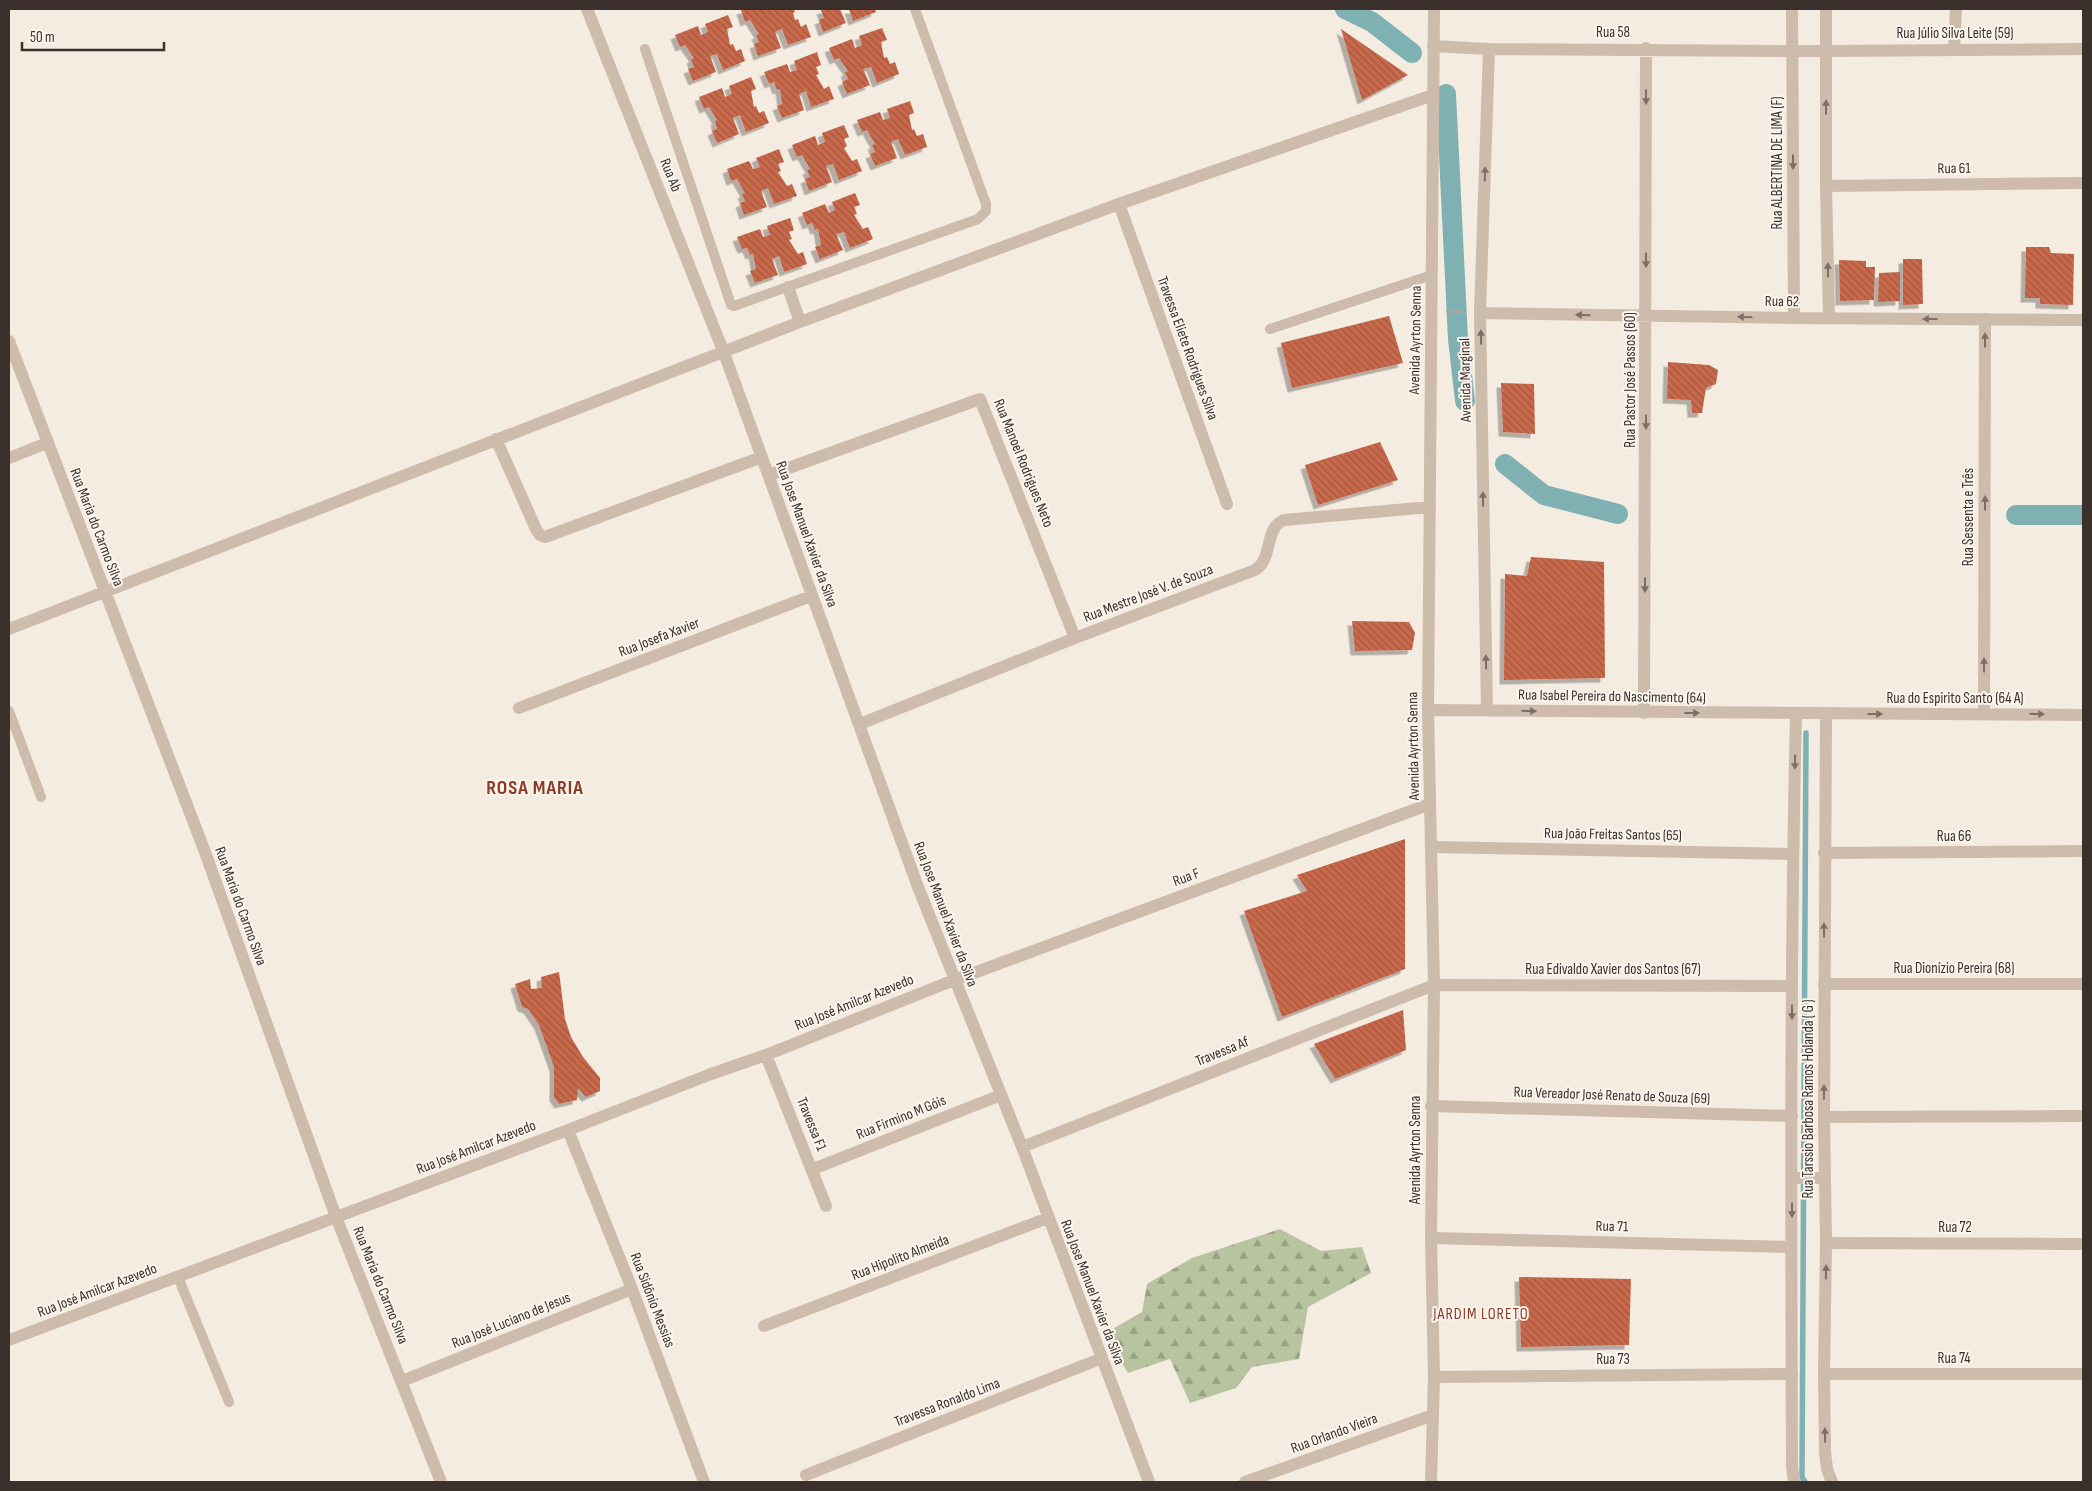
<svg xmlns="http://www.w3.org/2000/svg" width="2092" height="1491" font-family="'Sofia Sans Condensed',sans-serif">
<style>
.forest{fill:url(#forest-firs)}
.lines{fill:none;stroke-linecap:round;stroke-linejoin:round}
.stream{stroke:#7fb0b2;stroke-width:5.5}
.canal{stroke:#7fb0b2;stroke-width:20}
.building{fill:url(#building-back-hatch);filter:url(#shadow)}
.path{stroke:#b9a596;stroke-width:3;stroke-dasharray:2.5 2.5;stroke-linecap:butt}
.service{stroke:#cdbbac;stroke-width:10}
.pedestrian{stroke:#cdbbac;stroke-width:12}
.minor{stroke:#cdbbac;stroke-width:12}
.tertiary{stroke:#cdbbac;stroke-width:12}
.oneway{fill:#7d6f65}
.labels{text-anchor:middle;stroke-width:4;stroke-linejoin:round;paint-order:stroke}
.street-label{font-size:15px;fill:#3b302b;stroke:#fbf5ee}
.neighbourhood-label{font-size:16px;letter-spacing:1px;fill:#8c3b22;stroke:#fbf5ee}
.district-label{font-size:20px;font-weight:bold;letter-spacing:1px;fill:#8c3b22;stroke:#fbf5ee}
</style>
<defs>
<pattern id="forest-firs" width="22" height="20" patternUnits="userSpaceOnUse" patternTransform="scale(1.25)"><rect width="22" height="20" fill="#b8c4a0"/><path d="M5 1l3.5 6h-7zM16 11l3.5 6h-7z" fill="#97a083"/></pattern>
<pattern id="building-back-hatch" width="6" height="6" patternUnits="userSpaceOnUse" patternTransform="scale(1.25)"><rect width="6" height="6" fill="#c8694b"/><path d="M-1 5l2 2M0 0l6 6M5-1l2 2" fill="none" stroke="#a4573f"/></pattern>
<filter id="shadow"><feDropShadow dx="-4.5" dy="4.5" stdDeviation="0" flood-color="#0004"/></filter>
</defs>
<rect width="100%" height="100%" fill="#f4ebe1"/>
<path class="forest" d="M1280 1229 1321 1251 1362 1247 1371 1273 1308 1307 1299 1359 1252 1367 1236 1388 1190 1403 1170 1359 1128 1373 1104 1334 1142 1312 1147 1284 1192 1258Z"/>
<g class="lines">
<path class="stream" d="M1805 1482 1802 1477 1806 733"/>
<path class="canal" d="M1345 9 1372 22 1412 53
M1446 94 1458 339 1465 401
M1505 464 1544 495 1618 514
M2016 515H2083"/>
</g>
<path class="building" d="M745 9H794L795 12 793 13 795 20 798 19 801 27 806 24 811 37 788 45 782 29 775 32 781 48 758 56 754 44 759 42 756 35 759 34 750 20 745 22 741 10Z
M824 9H840L846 23 823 32 819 20 824 18 821 10Z
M849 9H875L876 12 853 21Z
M728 15 733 27 727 29 730 45 733 44 736 51 741 49 745 61 723 70 717 54 710 56 716 72 693 81 688 69 694 67 691 59 694 58 685 45 680 47 675 35 698 26 701 35 708 32 705 24Z
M882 28 887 40 881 42 884 58 887 57 890 64 895 62 899 74 877 83 871 67 863 69 870 85 847 94 842 82 848 79 845 72 848 71 839 58 834 60 829 48 852 39 855 48 862 45 859 36Z
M1341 29 1408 75 1362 100Z
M817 52 821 65 816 67 819 74 816 75 824 89 829 86 834 99 811 107 806 91 799 94 804 110 782 118 777 106 782 104 780 89 777 90 774 82 769 84 764 72 787 64 790 72 797 70 794 61Z
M751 77 756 89 751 91 754 107 756 106 759 113 764 111 769 123 746 132 740 115 733 118 739 134 717 143 712 131 717 129 715 121 717 120 709 107 704 109 699 97 722 88 725 97 732 94 729 86Z
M910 101 914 113 909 115 912 130 914 129 917 136 923 134 927 147 905 155 898 139 891 142 897 158 875 166 870 154 875 152 872 145 875 144 867 130 862 132 857 120 880 112 883 120 890 118 887 109Z
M844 125 849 137 844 139 847 146 844 148 852 161 857 159 862 171 839 180 833 164 826 166 832 182 809 191 805 179 810 177 807 170 810 169 802 155 797 157 792 145 815 136 818 145 825 142 822 133Z
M779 149 784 162 778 164 781 171 778 172 787 186 792 184 797 196 774 204 768 188 761 191 767 207 744 215 740 203 745 201 742 194 745 193 737 179 731 181 727 169 749 161 753 169 760 167 756 158Z
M855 193 860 205 854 207 857 214 854 215 863 229 868 227 873 239 850 248 844 232 836 234 843 250 820 259 815 247 821 245 818 229 815 230 812 223 807 225 802 213 825 204 829 213 835 210 832 202Z
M790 218 794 230 789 232 792 239 789 240 798 254 803 252 807 264 784 272 779 256 772 259 778 275 755 283 750 271 756 269 753 254 750 255 747 248 742 249 737 237 760 229 763 237 770 235 767 226Z
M2026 247H2049L2051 253 2074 254 2073 305 2040 304V298H2025Z
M1903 259H1922L1923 304 1903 305Z
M1839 260 1866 261V267H1875L1874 300 1840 301Z
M1900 272V301L1878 302 1879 273Z
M1389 316 1403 363 1292 388 1281 343Z
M1668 362 1709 365 1718 370 1716 384 1706 388 1702 413H1692L1691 400 1667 399Z
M1501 383 1534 384 1535 434 1503 432Z
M1380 442 1398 480 1318 505 1305 465Z
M1531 557 1604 562 1605 678 1504 680 1505 574 1527 576Z
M1352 621 1409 622 1415 633 1412 650 1355 651Z
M1405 839V969L1282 1017 1244 911 1307 891 1297 875Z
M559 972 565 1019 571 1037 583 1057 600 1078V1091L586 1097 578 1088 577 1100 559 1104 554 1097V1067L539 1025 528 1009 522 1007 515 984 530 979 531 989 542 988 541 977Z
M1403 1010 1406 1050 1335 1079 1314 1044Z
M1519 1277 1631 1279 1629 1345 1521 1347Z"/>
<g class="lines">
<path class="path" d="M1446 311 1465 312"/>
<path class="service" d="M645 49 729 299 731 305 734 306 978 219 986 211V204L915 9
M1270 329 1432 275
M9 711 41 797
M178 1277 229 1402"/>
<path class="pedestrian" d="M1793 51H1826"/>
<path class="minor" d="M587 9 724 353 918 887 1022 1147 1149 1482
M1433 46 1489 49 1793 51
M1954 49 1956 9
M1826 51 2083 49
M1826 186 2083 183
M1119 204 1227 504
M788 287 800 322
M1480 313 1794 318
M9 341 205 852 336 1217 441 1482
M496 439 536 529 540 535 545 537 762 457
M9 458 47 443
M769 475 980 399 1075 638
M9 629 800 322 1119 204 1433 95
M519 708 811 596
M1428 710 1434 9
M1487 710 1480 313 1489 49
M1644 713 1646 48
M1984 714 1985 319
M860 724 1075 638 1255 570C1273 560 1264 528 1284 520L1430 507
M1432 847 1793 854
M1824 853 2083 851
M1824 984H2083
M766 1055 826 1206
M1431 1106 1792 1116
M1824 1117 2083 1116
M568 1130 632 1289 704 1482
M1022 1147 1434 985 1792 986
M813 1169 1001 1095
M1431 1238 1791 1247
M1826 1243 2083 1244
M764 1326 1048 1218
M9 1340 568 1130 711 1074 766 1055 944 984 1430 804
M1824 1374H2083
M1434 1377 1792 1374
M402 1381 632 1289
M806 1475 1100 1359
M1245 1482 1433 1415"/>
<path class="tertiary" d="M1792 9 1794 318 2083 320
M1826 9V186L1829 318
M1826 714 1824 1117 1826 1243 1824 1374 1825 1452 1827 1469 1832 1482
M1792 1178H1824
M1431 1482 1434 1377 1431 1238 1434 985 1428 710 2083 715
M1794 1482 1792 1466C1791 1215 1790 964 1796 714"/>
</g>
<defs><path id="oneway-solid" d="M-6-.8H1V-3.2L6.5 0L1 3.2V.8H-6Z" transform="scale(1.25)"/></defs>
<g class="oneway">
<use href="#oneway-solid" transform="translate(1646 97) rotate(90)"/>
<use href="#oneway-solid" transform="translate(1826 107) rotate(-90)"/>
<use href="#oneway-solid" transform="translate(1793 162) rotate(90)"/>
<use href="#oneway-solid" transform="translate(1485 174) rotate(-88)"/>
<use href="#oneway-solid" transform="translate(1646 260) rotate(90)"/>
<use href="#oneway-solid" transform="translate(1828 270) rotate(-91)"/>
<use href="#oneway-solid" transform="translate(1583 315) rotate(-179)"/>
<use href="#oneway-solid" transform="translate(1745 317) rotate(-179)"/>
<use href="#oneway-solid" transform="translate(1930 319) rotate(-180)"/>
<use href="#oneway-solid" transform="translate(1481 337) rotate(-91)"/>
<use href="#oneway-solid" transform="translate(1985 340) rotate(-90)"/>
<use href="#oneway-solid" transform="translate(1646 422) rotate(90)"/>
<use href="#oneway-solid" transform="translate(1483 499) rotate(-91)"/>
<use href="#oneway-solid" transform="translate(1985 503) rotate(-90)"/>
<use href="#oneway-solid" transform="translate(1645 585) rotate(90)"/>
<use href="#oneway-solid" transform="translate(1486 662) rotate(-91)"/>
<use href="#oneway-solid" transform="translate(1984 665) rotate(-90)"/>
<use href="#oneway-solid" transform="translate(1529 711) rotate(1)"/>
<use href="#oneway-solid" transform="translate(1692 713)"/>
<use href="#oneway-solid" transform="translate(1875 714)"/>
<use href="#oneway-solid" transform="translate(2037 714) rotate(1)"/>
<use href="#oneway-solid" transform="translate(1795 762) rotate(91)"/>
<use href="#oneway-solid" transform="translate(1824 930) rotate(-90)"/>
<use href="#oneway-solid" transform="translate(1792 1012) rotate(90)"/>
<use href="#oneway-solid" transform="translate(1824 1092) rotate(-90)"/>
<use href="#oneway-solid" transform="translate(1792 1210) rotate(90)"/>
<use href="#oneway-solid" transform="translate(1826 1272) rotate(-89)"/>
<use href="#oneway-solid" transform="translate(1825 1435) rotate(-91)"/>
</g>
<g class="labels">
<g class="street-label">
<text x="1613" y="37">Rua 58</text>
<text x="1955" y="38">Rua Júlio Silva Leite (59)</text>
<text transform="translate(1777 163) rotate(-90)" y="5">Rua ALBERTINA DE LIMA (F)</text>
<text transform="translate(1954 168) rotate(-1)" y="5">Rua 61</text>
<text transform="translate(671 175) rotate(68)" y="5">Rua Ab</text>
<text transform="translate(1782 301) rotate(1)" y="5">Rua 62</text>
<text transform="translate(1415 340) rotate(-89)" y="5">Avenida Ayrton Senna</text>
<text transform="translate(1188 348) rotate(70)" y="5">Travessa Eliete Rodrigues Silva</text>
<text transform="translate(1465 380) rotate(-91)" y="5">Avenida Marginal</text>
<text transform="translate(1630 380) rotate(-90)" y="5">Rua Pastor José Passos (60)</text>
<text transform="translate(1024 463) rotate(68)" y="5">Rua Manoel Rodrigues Neto</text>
<text transform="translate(1968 517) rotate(-90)" y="5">Rua Sessenta e Três</text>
<text transform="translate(97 527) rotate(69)" y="5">Rua Maria do Carmo Silva</text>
<text transform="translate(807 534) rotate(70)" y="5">Rua Jose Manuel Xavier da Silva</text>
<text transform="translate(1148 593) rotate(-21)" y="5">Rua Mestre José V. de Souza</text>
<text transform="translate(659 637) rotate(-21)" y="5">Rua Josefa Xavier</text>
<text transform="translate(1612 696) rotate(1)" y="5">Rua Isabel Pereira do Nascimento (64)</text>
<text x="1955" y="703">Rua do Espirito Santo (64 A)</text>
<text transform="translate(1413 746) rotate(-91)" y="5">Avenida Ayrton Senna</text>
<text transform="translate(1613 834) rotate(1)" y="5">Rua João Freitas Santos (65)</text>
<text x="1954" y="841">Rua 66</text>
<text transform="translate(1186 877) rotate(-20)" y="5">Rua F</text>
<text transform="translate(241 906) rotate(70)" y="5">Rua Maria do Carmo Silva</text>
<text transform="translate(946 914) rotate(69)" y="5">Rua Jose Manuel Xavier da Silva</text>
<text x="1954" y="973">Rua Dionízio Pereira (68)</text>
<text x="1613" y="974">Rua Edivaldo Xavier dos Santos (67)</text>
<text transform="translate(854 1002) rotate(-22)" y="5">Rua José Amilcar Azevedo</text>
<text transform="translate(1222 1051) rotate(-22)" y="5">Travessa Af</text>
<text transform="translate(1612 1095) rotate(2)" y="5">Rua Vereador José Renato de Souza (69)</text>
<text transform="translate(1808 1099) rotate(-90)" y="5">Rua Tarssio Barbosa Ramos Holanda ( G )</text>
<text transform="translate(901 1117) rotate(-22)" y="5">Rua Firmino M Góis</text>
<text transform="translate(812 1124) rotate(68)" y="5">Travessa F1</text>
<text transform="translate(476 1147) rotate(-21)" y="5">Rua José Amilcar Azevedo</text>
<text transform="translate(1415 1150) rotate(-90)" y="5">Avenida Ayrton Senna</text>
<text transform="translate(1612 1226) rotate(1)" y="5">Rua 71</text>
<text x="1955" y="1232">Rua 72</text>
<text transform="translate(900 1257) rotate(-21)" y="5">Rua Hipolito Almeida</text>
<text transform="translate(381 1285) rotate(68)" y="5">Rua Maria do Carmo Silva</text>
<text transform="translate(97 1290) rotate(-21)" y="5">Rua José Amilcar Azevedo</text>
<text transform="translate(1093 1292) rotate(69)" y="5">Rua Jose Manuel Xavier da Silva</text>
<text transform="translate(653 1300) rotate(69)" y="5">Rua Sidônio Messias</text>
<text transform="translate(511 1320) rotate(-22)" y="5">Rua José Luciano de Jesus</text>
<text x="1954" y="1363">Rua 74</text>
<text x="1613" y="1364">Rua 73</text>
<text transform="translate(947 1402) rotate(-21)" y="5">Travessa Ronaldo Lima</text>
<text transform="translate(1334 1433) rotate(-20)" y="5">Rua Orlando Vieira</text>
</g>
<g class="neighbourhood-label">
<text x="1481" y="1319">JARDIM LORETO</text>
</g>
<g class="district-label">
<text x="535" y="794">ROSA MARIA</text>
</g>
</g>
<rect width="2092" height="1491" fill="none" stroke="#3b302b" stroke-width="20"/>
<path d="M22 42v8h142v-8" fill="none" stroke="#3b302b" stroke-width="2.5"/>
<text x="30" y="42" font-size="15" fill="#3b302b" stroke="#fbf5ee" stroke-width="4" paint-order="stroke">50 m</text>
</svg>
